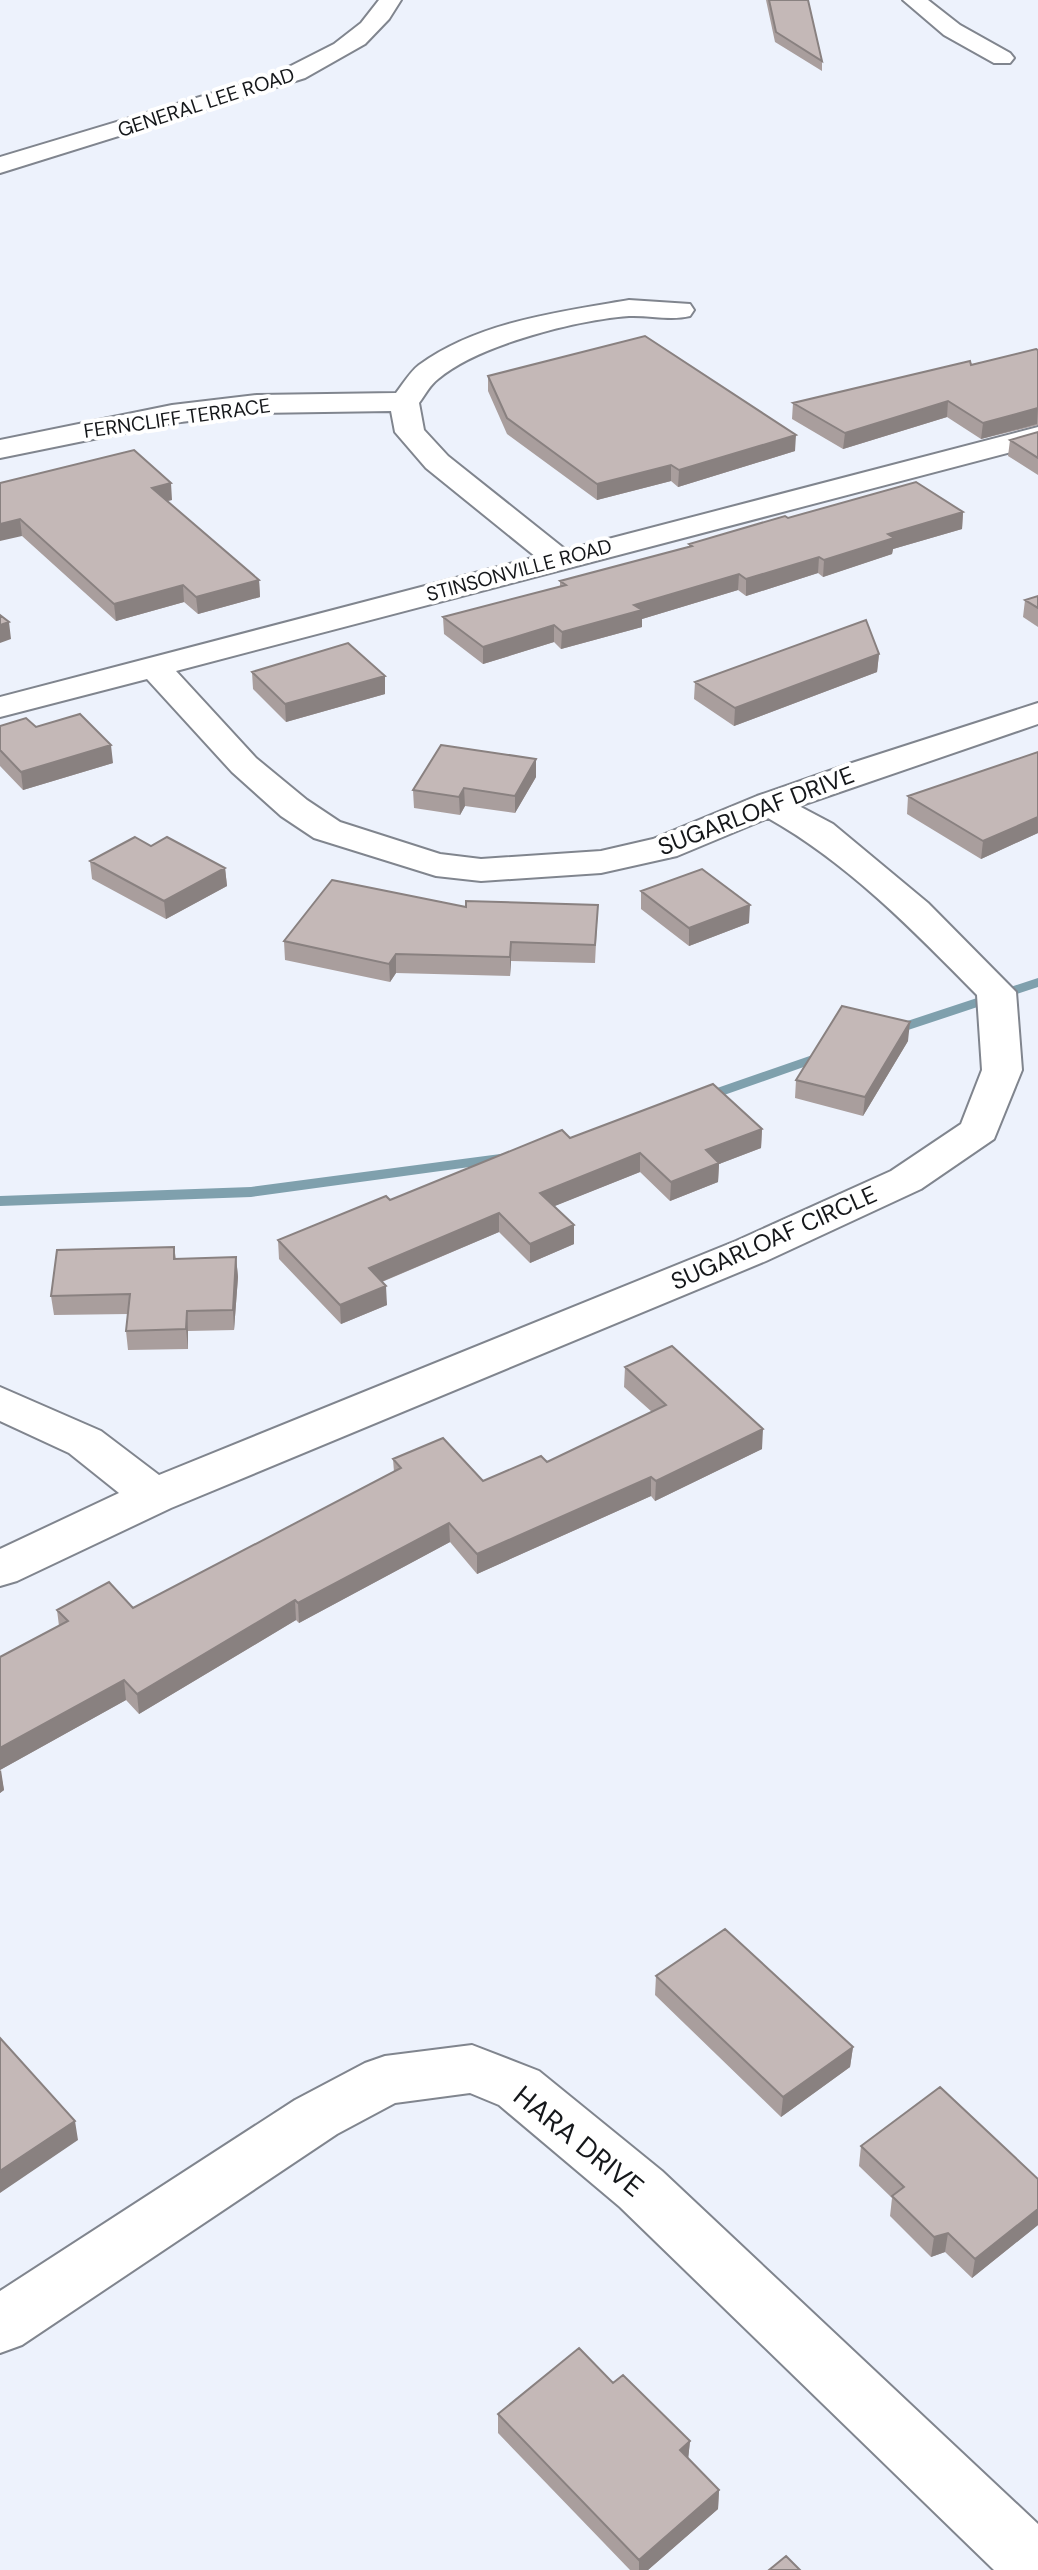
<svg xmlns="http://www.w3.org/2000/svg" width="1038" height="2570" font-family="'DM Sans',sans-serif">
<style>
.lines{fill:none;stroke-linecap:round;stroke-linejoin:round}
.stream{fill:#7fa0ad;fill-rule:evenodd}
.minor-casing{stroke:#80858e;stroke-width:4}
.minor{fill:#fff;fill-rule:evenodd}
.wall{fill:#a99e9d}
.shaded-wall{fill:#898180}
.building{fill:#c4b8b7;stroke:#898180;stroke-width:2}
.labels{text-anchor:middle;stroke-width:8;stroke-linejoin:round;paint-order:stroke}
.far-street-label{font-size:20px;fill:#15171a;stroke:#fff}
.street-label{font-size:24px;fill:#15171a;stroke:#fff}
.near-street-label{font-size:28px;fill:#15171a;stroke:#fff}
</style>
<rect width="100%" height="100%" fill="#edf2fc"/>
<g class="lines">
<path class="stream" d="M1038 978V987L896 1034 891 1035 884 1031 886 1028Z
M827 1050 834 1054 832 1057 707 1101H697L695 1098 697 1095Z
M508 1153 513 1155 516 1158 513 1161 251 1197 0 1206V1196L251 1187Z"/>
<g class="minor-casing">
<path id="minor" d="M379 0H401L389 19 365 44 305 78 0 173V157L273 75 334 44 361 23Z
M903 0H928L960 25 1010 53 1014 58 1010 63H994L944 35Z
M629 300 690 304 694 310 690 316C670 321 649 315 629 316 576 320 478 345 438 379 430 385 425 395 419 403L424 430 448 456 566 550 1038 427V445L176 671 256 758 307 800 340 822 440 854 481 859 601 851 653 839 757 796 852 763 1038 703V724L799 806 833 824 928 903 1016 992 1022 1070 994 1139 921 1189 766 1261 171 1508 17 1581 0 1586V1549L119 1493 69 1453 0 1421V1387L101 1431 159 1475 736 1241 891 1171 961 1124 982 1070 977 995C913 930 848 863 768 818L677 856 601 873 481 881 436 876 314 838 281 816 232 772 147 679 0 717V697L536 557 426 468 395 432 391 411 257 413 172 423 0 458V440L172 405 257 395 396 393C403 384 410 372 419 365 478 322 559 312 629 300Z
M472 2045 539 2071 662 2171 1038 2524V2570H994L620 2207 499 2105 470 2093 395 2103 337 2134 22 2345 0 2353V2291L295 2100 365 2063 385 2056Z"/>
</g>
<use href="#minor" class="minor"/>
</g>
<path class="wall" d="M766 0H808L822 61V71L775 42Z
M1038 350V425L981 439 947 417 843 449 792 419 793 403Z
M488 376 795 451 678 487 671 481 597 500 507 434 488 391Z
M1038 432V475L1008 456 1010 440Z
M0 483 172 500 167 501 259 580 260 597 198 614 184 602 116 621 22 536Z
M963 512 962 529 893 549 892 554 823 577 818 573 746 596 738 590 642 619V627L561 649 554 642 483 664 444 634 443 617 560 587V581L689 547V544L788 518Z
M1038 596V627L1023 617 1025 600Z
M879 654 877 672 734 726 694 699 695 682Z
M252 672 385 694 286 722 253 689Z
M0 726 36 727 113 763 23 790 0 766Z
M1038 752V833L981 859 907 814 908 796Z
M536 777 515 813 465 806 460 815 414 808 413 790Z
M90 861 225 868 227 886 166 919 92 879Z
M641 891 749 923 689 946 641 909Z
M598 905 595 963 511 961 510 976 396 973 390 982 285 960 284 941 466 907Z
M908 1041 863 1116 795 1098 796 1080Z
M762 1129 761 1148 719 1164 718 1182 670 1201 640 1172 554 1206 574 1225V1244L530 1263 499 1232 382 1282 387 1305 341 1324 279 1259 278 1240 570 1138Z
M174 1247 176 1259 236 1257 238 1277 234 1330 188 1331V1349L128 1350 126 1331 128 1314 54 1315 51 1296Z
M625 1367 762 1449 655 1501 651 1496 477 1574 450 1542 299 1623 296 1620 139 1714 126 1700 0 1770 4 1790 0 1793V1657L59 1626 57 1610 133 1608 394 1472 393 1459 483 1481 547 1462 652 1412 624 1387Z
M656 1976 853 2047 850 2067 781 2117 655 1995Z
M861 2146 1038 2179V2225L972 2278 945 2252 931 2257 890 2216 892 2198 859 2166Z
M613 2383 690 2441 688 2459 719 2490 718 2509 648 2570H630L498 2433V2414Z"/>
<path class="shaded-wall" d="M948 401 947 417 843 449 845 433Z
M1038 408 1037 424 981 439 983 423Z
M796 435 795 451 678 487 679 470Z
M671 465V481L597 500V484Z
M171 483 172 500 153 504 152 488Z
M963 512 962 529 893 549 892 554 823 577 824 560 888 534Z
M20 519 22 536 0 541V524Z
M819 557 818 573 746 596V579Z
M739 574 738 590 642 619V627L561 649 562 632 634 605Z
M259 580 260 597 198 614 196 597Z
M183 585 184 602 116 621 114 604Z
M9 622 11 639 0 643V625Z
M554 625V642L483 664V647Z
M879 654 877 672 734 726 735 708Z
M385 676V694L286 722 285 704Z
M111 745 113 763 23 790 21 772Z
M536 759V777L515 813V796Z
M464 788 465 806 460 815 459 797Z
M1038 817V833L981 859 983 841Z
M225 868 227 886 166 919 164 901Z
M750 905 749 923 689 946V928Z
M511 942V961L510 976V957Z
M396 954V973L390 982 389 964Z
M910 1022 908 1041 863 1116 865 1097Z
M762 1129 761 1148 719 1164 718 1182 670 1201 671 1182 706 1150Z
M640 1153V1172L540 1212V1193Z
M499 1213V1232L369 1287V1268Z
M574 1225V1244L530 1263V1244Z
M236 1257 238 1277 234 1330 233 1310Z
M386 1286 387 1305 341 1324 340 1305Z
M187 1311 188 1331V1349L186 1329Z
M763 1429 762 1449 655 1501 656 1481Z
M651 1477V1496L477 1574V1554Z
M449 1523 450 1542 299 1623 298 1603Z
M295 1600 296 1620 139 1714 137 1694Z
M124 1680 126 1700 0 1770V1748Z
M1 1770 4 1790 0 1793V1771Z
M853 2047 850 2067 781 2117 783 2097Z
M75 2121 78 2140 0 2193V2171Z
M1038 2209V2225L972 2278 975 2259Z
M948 2233 945 2252 931 2257 934 2237Z
M690 2441 688 2460 680 2450Z
M719 2490 718 2509 648 2570H639V2560Z"/>
<path class="building" d="M769 0H808L822 61 776 32Z
M645 336 796 435 679 470 671 465 597 484 507 418 488 376Z
M1036 349 1038 350V408L983 423 948 401 845 433 793 403 970 361 971 365Z
M1038 432V458L1010 440Z
M134 450 171 483 152 488 259 580 196 597 183 585 114 604 20 519 0 524V483Z
M916 482 963 512 888 534 894 538 824 560 819 557 746 579 739 574 634 605 642 610 562 632 554 625 483 647 443 617 566 585 560 581 692 546 689 544 785 516 788 518Z
M1038 596V608L1025 600Z
M0 615 9 622 0 625Z
M866 620 879 654 735 708 695 682Z
M348 643 385 676 285 704 252 672Z
M80 714 111 745 21 772 0 750V726L26 718 36 727Z
M441 745 536 759 515 796 464 788 459 797 413 790Z
M1038 752V817L983 841 908 796Z
M135 837 151 846 167 837 225 868 164 901 90 861Z
M702 869 750 905 689 928 641 891Z
M332 880 466 907V901L598 905 595 945 511 942 510 957 396 954 389 964 284 941Z
M842 1006 910 1022 865 1097 796 1080Z
M713 1084 762 1129 706 1150 719 1163 671 1182 640 1153 540 1193 574 1225 530 1244 499 1213 369 1268 386 1286 340 1305 278 1240 386 1196 390 1200 562 1130 570 1138Z
M174 1247V1259L236 1257 233 1310 187 1311 186 1329 126 1331 130 1294 51 1296 57 1250Z
M672 1346 763 1429 656 1481 651 1477 477 1554 449 1523 298 1603 295 1600 137 1694 124 1680 0 1748V1657L68 1621 57 1610 109 1582 133 1608 401 1468 393 1459 443 1438 483 1481 541 1456 547 1462 666 1405 625 1367Z
M725 1929 853 2047 783 2097 656 1976Z
M0 2038 75 2121 0 2171Z
M940 2087 1038 2179V2209L975 2259 948 2233 934 2237 892 2196 904 2187 861 2146Z
M579 2348 613 2383 623 2375 690 2441 680 2450 719 2490 639 2560 498 2414Z
M786 2556 800 2570H769Z"/>
<g class="labels">
<g class="far-street-label">
<text transform="translate(206 102) rotate(-18)" y="7">GENERAL LEE ROAD</text>
<text transform="translate(177 418) rotate(-8)" y="7">FERNCLIFF TERRACE</text>
<text transform="translate(519 570) rotate(-15)" y="7">STINSONVILLE ROAD</text>
</g>
<g class="street-label">
<text transform="translate(756 811) rotate(-21)" y="8">SUGARLOAF DRIVE</text>
<text transform="translate(774 1238) rotate(-24)" y="8">SUGARLOAF CIRCLE</text>
</g>
<g class="near-street-label">
<text transform="translate(579 2141) rotate(39)" y="10">HARA DRIVE</text>
</g>
</g>
</svg>
